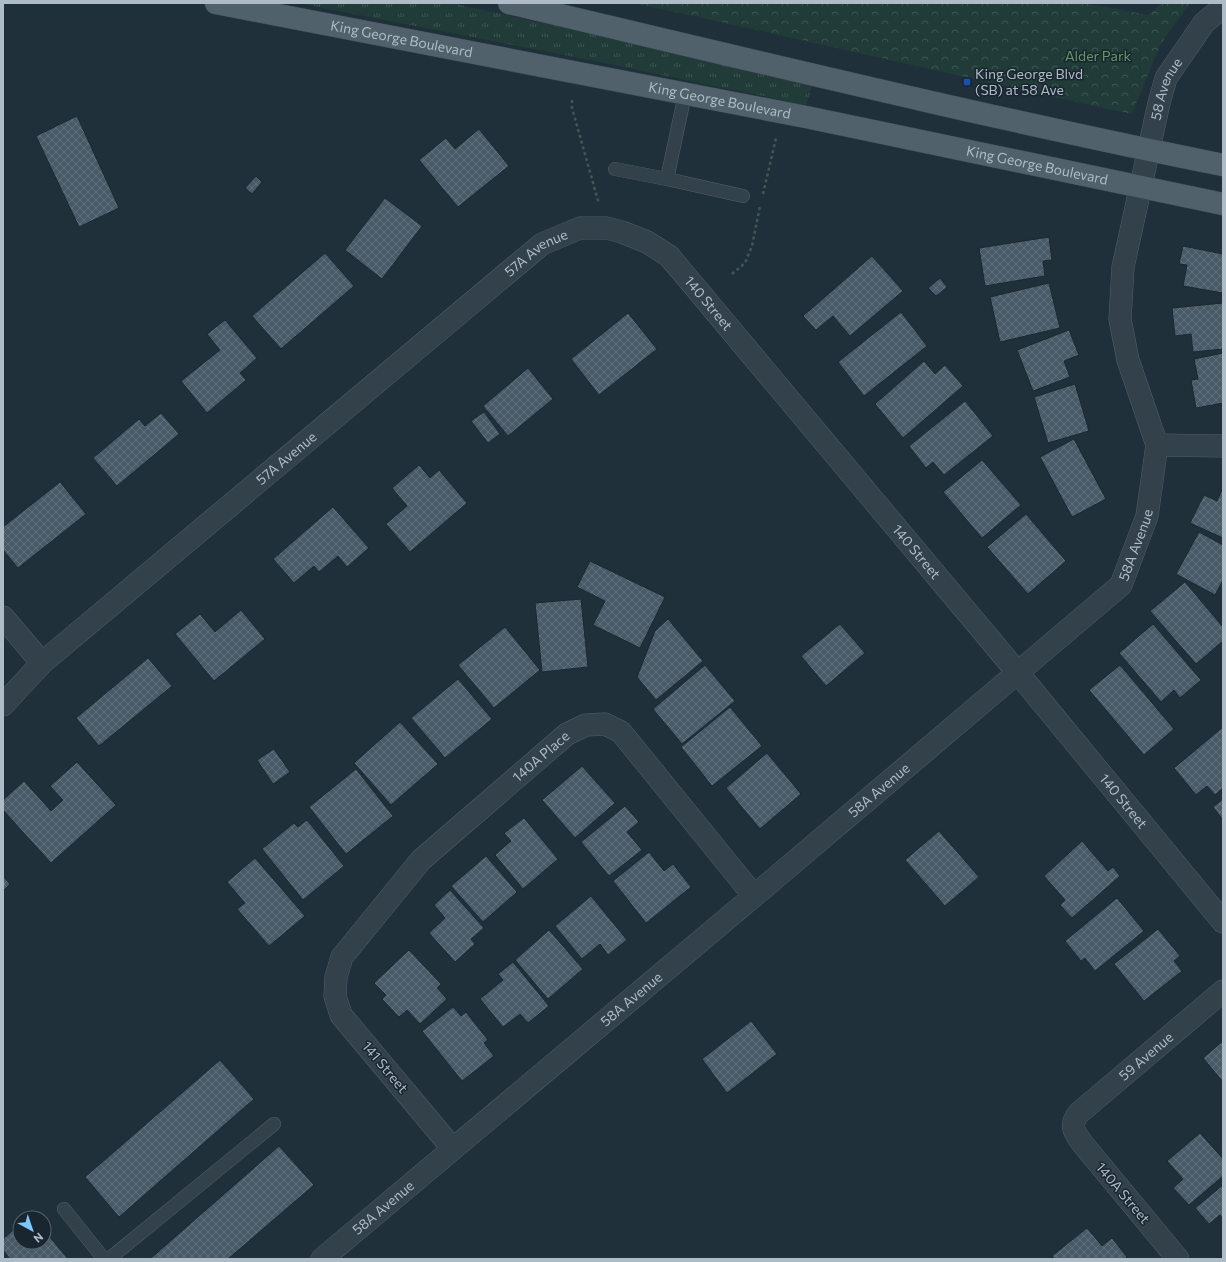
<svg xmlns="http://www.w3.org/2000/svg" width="1226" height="1262" font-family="Commissioner,sans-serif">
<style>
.grass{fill:url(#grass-tufts)}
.forest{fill:url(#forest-crowns)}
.building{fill:url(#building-cross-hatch);stroke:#1b2831}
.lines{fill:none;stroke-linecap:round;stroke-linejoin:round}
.service-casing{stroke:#515f68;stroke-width:14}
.minor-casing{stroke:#515f68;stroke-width:23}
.primary-casing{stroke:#404d57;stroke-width:23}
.path{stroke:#3f5856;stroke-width:2.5;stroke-dasharray:3 3;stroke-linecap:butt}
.service{stroke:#33414b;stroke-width:13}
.minor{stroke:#33414b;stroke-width:22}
.primary{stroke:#51616b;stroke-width:22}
.transit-dot{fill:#1a4fb4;stroke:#19262f;stroke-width:1.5}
.labels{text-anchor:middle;stroke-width:3;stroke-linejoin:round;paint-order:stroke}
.street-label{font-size:14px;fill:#aebcc7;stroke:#19262f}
.park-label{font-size:14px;fill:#649965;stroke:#19262f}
.poi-label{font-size:14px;fill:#aebcc7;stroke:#19262f;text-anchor:start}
</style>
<defs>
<pattern id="grass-tufts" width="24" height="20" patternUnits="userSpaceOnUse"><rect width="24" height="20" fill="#213b39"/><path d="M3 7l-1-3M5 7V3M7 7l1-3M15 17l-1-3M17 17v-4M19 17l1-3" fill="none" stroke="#3f5554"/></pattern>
<pattern id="forest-crowns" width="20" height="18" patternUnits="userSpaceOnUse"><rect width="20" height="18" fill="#213b39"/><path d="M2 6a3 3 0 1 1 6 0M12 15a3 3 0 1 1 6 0" fill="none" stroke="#3f5554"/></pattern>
<pattern id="building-cross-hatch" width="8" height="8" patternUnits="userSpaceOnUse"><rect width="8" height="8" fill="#485a67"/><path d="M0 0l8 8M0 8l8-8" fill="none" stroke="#60707b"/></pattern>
</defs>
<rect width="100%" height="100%" fill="#1f303a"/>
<path class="grass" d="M298 3H451L814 82 806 105 600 62Z"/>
<path class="forest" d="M634 3H1085L1148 15 1162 3H1191L1187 7 1160 45 1132 114C966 78 800 39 634 3Z"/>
<path class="building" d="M77 116 119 208 79 227 36 136Z
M479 129 509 166 458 207 419 160 446 138 455 149Z
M256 176 262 182 252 194 245 188Z
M385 198 422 226 382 279 345 250Z
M1049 237 1052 260 1043 261 1045 276 985 286 979 248Z
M1183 246 1223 254V293L1183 286 1187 265 1179 264Z
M325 253 354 286 281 349 252 316Z
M872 256 903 291 850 336 833 316 816 330 803 316Z
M940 278 947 287 936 296 928 288Z
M1049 283 1060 328 1000 342 990 297Z
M1223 303V349L1193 352 1191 334 1175 336 1172 308Z
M901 312 927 346 864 396 838 362Z
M628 313 657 349 599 395 571 359Z
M225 320 257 358 240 373 246 380 207 413 181 381 220 350 207 334Z
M1069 330 1079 355 1064 361 1070 377 1033 391 1017 350Z
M1223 353V403L1196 408 1191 380 1198 379 1194 359Z
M924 361 935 374 945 365 963 386 903 438 875 404Z
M528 368 553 399 508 436 483 406Z
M1075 384 1089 431 1048 443 1034 397Z
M965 401 993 436 944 475 933 462 926 468 909 446Z
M484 412 500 434 488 443 471 421Z
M161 413 179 434 117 486 93 458 139 419 145 426Z
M1074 439 1106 499 1072 517 1040 457Z
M982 460 1021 505 982 538 943 492Z
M419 465 430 478 439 470 467 503 410 552 386 524 407 506 392 488Z
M60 482 86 514 18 568 3 550V527Z
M1222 490 1223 491V538L1190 523 1204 495 1217 501Z
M333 507 369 548 347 567 338 556 319 572 314 566 294 583 273 559Z
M1026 514 1066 561 1028 594 987 547Z
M1199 532 1223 545V580L1215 595 1176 574Z
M590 561 665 597 640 648 593 625 605 601 577 587Z
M1185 582 1223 627V641L1196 664 1150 611Z
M581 599 588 667 542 672 535 603Z
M241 610 265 639 214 681 175 634 200 614 215 632Z
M668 619 703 661 656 700 637 677 655 631Z
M840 624 865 653 826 686 801 656Z
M1153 624 1201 680 1180 698 1174 690 1161 702 1119 653Z
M505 627 540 670 494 708 458 665Z
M148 658 172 686 99 746 76 718Z
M705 665 735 701 682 744 653 709Z
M1120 665 1174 729 1144 755 1089 690Z
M458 679 492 719 445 758 411 718Z
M730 707 762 746 712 786 681 747Z
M400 722 438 764 391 805 354 763Z
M1223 727V788L1215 795 1207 786 1196 795 1174 768Z
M274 749 290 772 273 784 257 760Z
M767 753 801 794 760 829 726 788Z
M77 762 116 805 51 863 3 810V800L24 781 51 811 63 800 50 786Z
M582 766 615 803 575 838 542 800Z
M356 769 393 816 346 854 309 807Z
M1223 799V820L1213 807Z
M625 806 639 822 627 832 642 850 609 876 581 842Z
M524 818 558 859 523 889 495 855 511 841 504 833Z
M307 820 344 866 303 900 262 849 294 823 298 827Z
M939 831 979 877 945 906 905 860Z
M1082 841 1108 871 1113 867 1120 876 1072 918 1060 905 1065 900 1044 876Z
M649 852 664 871 673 864 691 887 646 923 613 881Z
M486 856 517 892 483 922 451 886Z
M255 858 305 916 269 946 237 909 245 903 227 882Z
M3 876 10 884 3 891Z
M450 890 484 928 471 939 475 944 455 962 429 933 445 918 434 905Z
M591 896 627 940 608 955 600 944 582 959 555 926Z
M1117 898 1144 931 1095 971 1085 958 1081 961 1065 941Z
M1158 929 1180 956 1174 961 1182 971 1144 1001 1114 964Z
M549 930 583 969 548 999 515 960Z
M409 950 441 984 437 988 447 999 420 1024 407 1010 399 1017 382 999 386 995 374 983Z
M513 962 549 1006 528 1023 520 1014 503 1027 480 999 503 980 498 974Z
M453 1007 461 1016 466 1012 488 1040 484 1043 494 1056 462 1081 422 1031Z
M751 1021 777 1054 727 1093 702 1059Z
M1223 1041V1082L1203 1058Z
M220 1060 254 1099 119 1217 85 1177Z
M1200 1133 1223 1159V1176L1189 1205 1173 1188 1183 1179 1167 1161Z
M279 1146 314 1185 228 1259H150Z
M1223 1185V1219L1220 1215 1209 1224 1195 1208Z
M20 1224V1242H44V1230L68 1259H10L3 1250V1239Z
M1087 1228 1102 1246 1112 1238 1127 1257 1125 1259H1055L1052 1256Z"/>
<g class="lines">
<g class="service-casing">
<path id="service" d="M615 169 667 179 685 94
M667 179 743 196
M64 1209 104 1259
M109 1259 274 1124"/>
</g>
<g class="minor-casing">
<g id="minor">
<path d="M1157 445 1223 446"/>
<path d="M3 617 42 663"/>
<path id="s1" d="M3 705 42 663 542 244 580 228H607L622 232 647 242 669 256 1018 673 1223 922"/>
<path id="s2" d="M453 1149 341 1015 335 996 336 977 342 957 421 860 567 734 586 725 605 724 621 732 754 896"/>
<path id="s3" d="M322 1259 754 896 1121 585 1147 516 1157 445 1128 360 1120 319 1123 267 1159 103 1166 78 1204 23 1223 7"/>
<path id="s4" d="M1178 1259 1082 1143C1074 1132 1069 1125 1079 1113L1223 991"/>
</g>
</g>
<g class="primary-casing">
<g id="primary">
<path id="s5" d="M216 3 806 117 1223 204"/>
<path d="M509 3C747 59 984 117 1223 165"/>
</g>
</g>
<path class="path" d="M572 100V108L599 204
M763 194 776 138
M732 274 745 263 752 246 760 206"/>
<use href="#service" class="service"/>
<use href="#minor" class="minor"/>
<use href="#primary" class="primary"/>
</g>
<rect class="transit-dot" x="963" y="78" width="8" height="8" rx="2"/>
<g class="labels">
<g class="street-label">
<text dy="5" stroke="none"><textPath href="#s5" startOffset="189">King George Boulevard</textPath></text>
<text dy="5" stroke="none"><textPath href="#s3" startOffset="1558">58 Avenue</textPath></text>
<text dy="5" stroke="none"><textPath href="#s5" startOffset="513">King George Boulevard</textPath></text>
<text dy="5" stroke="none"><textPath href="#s5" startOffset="837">King George Boulevard</textPath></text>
<text dy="5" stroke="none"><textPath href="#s1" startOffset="700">57A Avenue</textPath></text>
<text dy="5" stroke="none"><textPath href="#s1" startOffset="908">140 Street</textPath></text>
<text dy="5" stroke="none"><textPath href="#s1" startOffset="376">57A Avenue</textPath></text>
<text dy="5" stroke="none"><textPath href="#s3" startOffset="1088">58A Avenue</textPath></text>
<text dy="5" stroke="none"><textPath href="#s1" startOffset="1232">140 Street</textPath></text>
<text dy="5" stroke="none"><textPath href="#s2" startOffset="518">140A Place</textPath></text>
<text dy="5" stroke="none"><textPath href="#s3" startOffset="728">58A Avenue</textPath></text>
<text dy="5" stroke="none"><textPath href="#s1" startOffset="1556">140 Street</textPath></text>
<text dy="5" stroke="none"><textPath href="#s3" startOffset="404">58A Avenue</textPath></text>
<text dy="5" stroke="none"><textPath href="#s4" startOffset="272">59 Avenue</textPath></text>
<text transform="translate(385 1067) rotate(50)" y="5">141 Street</text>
<text transform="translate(1123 1193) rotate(50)" y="5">140A Street</text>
<text dy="5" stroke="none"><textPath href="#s3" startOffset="80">58A Avenue</textPath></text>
</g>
<g class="park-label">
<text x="1098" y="61">Alder Park</text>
</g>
<g class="poi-label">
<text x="975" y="79">King George Blvd<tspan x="975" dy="16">(SB) at 58 Ave</tspan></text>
</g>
</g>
<rect width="1226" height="1262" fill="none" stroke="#aebcc7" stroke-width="8"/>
<g transform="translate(32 1230) rotate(140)"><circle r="19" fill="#19262f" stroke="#55626c"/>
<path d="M0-3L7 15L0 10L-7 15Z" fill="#7bc8ff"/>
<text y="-6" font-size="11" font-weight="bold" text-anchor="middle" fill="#aebcc7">N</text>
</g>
</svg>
